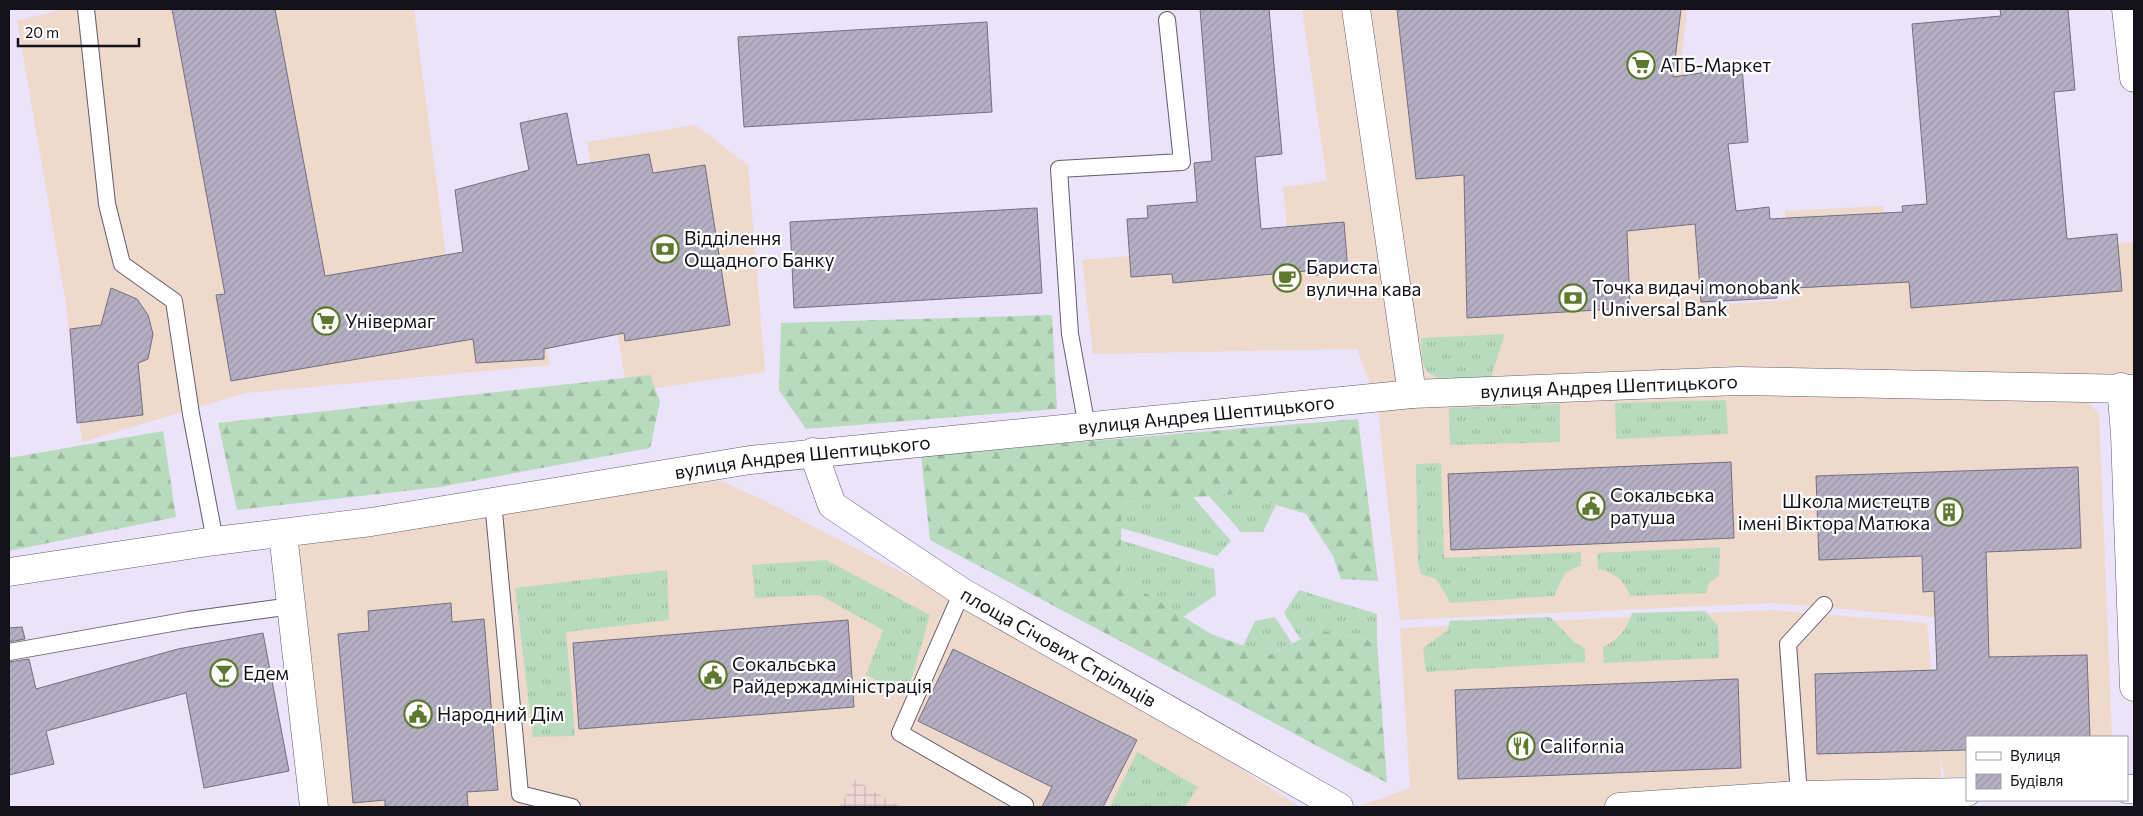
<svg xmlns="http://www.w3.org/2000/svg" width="2143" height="816" font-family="Commissioner,sans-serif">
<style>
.commercial{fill:#eed9cb}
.industrial{fill:url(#industrial-grid)}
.grass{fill:url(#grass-tufts)}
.forest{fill:url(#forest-firs)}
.building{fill:url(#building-hatch);stroke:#746e81}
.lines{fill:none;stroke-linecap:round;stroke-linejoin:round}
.service-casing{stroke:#625c6e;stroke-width:18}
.minor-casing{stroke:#625c6e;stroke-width:29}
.tertiary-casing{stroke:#625c6e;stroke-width:29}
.service{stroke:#fff;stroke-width:16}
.minor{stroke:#fff;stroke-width:28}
.tertiary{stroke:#fff;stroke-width:28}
.labels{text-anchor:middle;stroke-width:4.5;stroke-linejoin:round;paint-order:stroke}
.poi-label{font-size:19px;fill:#141219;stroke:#fff;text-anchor:start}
.street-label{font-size:19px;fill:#141219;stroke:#fff}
</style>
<defs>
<pattern id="industrial-grid" width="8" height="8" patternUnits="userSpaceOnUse" patternTransform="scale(1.25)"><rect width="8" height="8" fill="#f1d6d6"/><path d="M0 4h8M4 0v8" fill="none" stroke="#ceb7b7"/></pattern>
<pattern id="grass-tufts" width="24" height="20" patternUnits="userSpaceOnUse" patternTransform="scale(1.25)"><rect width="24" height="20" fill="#b9dbbd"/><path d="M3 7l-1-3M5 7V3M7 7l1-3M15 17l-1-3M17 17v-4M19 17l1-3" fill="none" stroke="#9ebba2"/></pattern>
<pattern id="forest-firs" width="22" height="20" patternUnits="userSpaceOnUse" patternTransform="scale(1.25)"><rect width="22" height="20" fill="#b9dbbd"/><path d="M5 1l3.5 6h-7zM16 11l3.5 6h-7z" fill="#9ebba2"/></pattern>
<pattern id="building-hatch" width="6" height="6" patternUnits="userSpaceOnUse" patternTransform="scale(1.25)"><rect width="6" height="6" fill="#b5afc3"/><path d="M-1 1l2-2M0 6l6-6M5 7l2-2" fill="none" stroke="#9b96a7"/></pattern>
</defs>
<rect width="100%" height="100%" fill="#eae3f9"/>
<path class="commercial" d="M63 9H414L451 294 534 281 550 365 245 393 82 442 65 298 17 21Z
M1302 9H1405L1432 153 1592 87 1576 9H1687L1682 53 1705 235 1710 305 1790 300 1785 211 1883 206 1890 257 2134 242V396L1782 390 1377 403 1357 349 1093 354 1082 260 1289 243 1283 187 1327 181Z
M695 125 748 165 765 372 627 392 587 142Z
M1728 394 2086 401 2099 413 2112 737H1967V776L1945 777 1939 751 1944 807H1357L1410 788 1400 628 1773 610 1927 623 1938 750 1935 617 1773 603 1400 620 1378 408Z
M722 481 769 503 918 581 1058 664 1139 704 1300 807H327L297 546 667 485Z"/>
<path class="industrial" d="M855 780 901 807H839Z"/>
<path class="grass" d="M1505 334 1491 377C1474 378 1431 386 1424 366 1421 358 1422 346 1421 338Z
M1726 400 1728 434 1616 439 1615 403Z
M1560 404V442L1450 445 1449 408Z
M1441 463 1444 558 1581 552V565L1565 573 1554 596 1451 603 1436 579 1421 574 1418 563 1416 464Z
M1240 494 1276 505 1263 532H1241L1209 496Z
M1193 497 1231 541 1217 556 1121 528 1122 502Z
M1120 540 1214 569 1216 595 1183 617 1120 578Z
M1720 547 1719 576 1709 583 1706 593 1630 596C1624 579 1616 574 1598 569L1597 553Z
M826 560 930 615 907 694 866 675 883 630 819 595 755 598 752 565Z
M667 570 669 620 566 632 575 736 533 737 515 588Z
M1299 590 1377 614V642L1319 630 1300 639 1284 613Z
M1705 611 1718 626 1719 658 1604 663 1603 647C1618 640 1627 629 1632 613Z
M1275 617 1292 643 1269 655 1243 646 1255 621Z
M1550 617 1575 643 1585 648V662L1426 672 1423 648 1447 631 1450 621Z
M1137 752 1198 787 1185 807H1110Z"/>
<path class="forest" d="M1052 315 1057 409 806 429 779 390 781 323Z
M650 375 660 402 650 448 440 487 237 510 218 423Z
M1358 419 1378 581 1341 579 1333 556 1306 514 1240 494 1122 502 1120 577 1211 634 1269 655 1319 630 1377 642 1387 783 930 540 921 455Z
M163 431 176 517 9 551V458Z"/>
<path class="building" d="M172 9H275L325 276 463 252 455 190 529 170 520 123 567 113 577 165 649 154 653 173 705 165 730 325 625 341 624 333 544 349V359L476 363 473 339 231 381 216 295 225 294Z
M1200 9H1269L1282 154 1255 157 1261 229 1344 222 1348 272 1308 276 1307 271 1173 283 1172 274 1131 277 1127 219 1148 218 1147 206 1197 202 1194 163 1212 161Z
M1397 9H1681L1673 77 1742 67 1748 142 1728 144 1736 211 1769 207 1770 219 1903 212 1902 206 1927 204 1912 24 2001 16 2000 9H2068L2075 90 2054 92 2067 239 2117 234 2122 291 1911 308 1909 282 1776 289 1777 298 1701 302 1695 224 1627 231 1630 308 1467 318 1464 175 1416 179Z
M987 22 992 112 744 127 738 37Z
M1037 208 1042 293 794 308 790 222Z
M111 288 137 299 148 315 153 334 148 359 138 363 143 415 77 423 70 329 101 325Z
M1731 462 1734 538 1451 550 1448 474Z
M2078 467 2081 548 1986 552 1989 657 2087 655 2090 737H1967V750L1817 754 1815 674 1937 670 1934 591 1923 592 1922 556 1819 560 1816 476Z
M451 603 452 622 484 619 498 790 467 792 468 807H385V800L353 803 338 634 369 631 368 611Z
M848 620 854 707 579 729 573 643Z
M22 627 25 639 9 642V628Z
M263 633 289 771 204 788 186 693 46 731 54 764 9 775V662L29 659 36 689 178 649Z
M953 649 1137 740 1103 807H1042L1052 787 918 721Z
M1738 679 1741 768 1458 779 1455 690Z"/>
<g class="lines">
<g class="service-casing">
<path id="service" d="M86 9 107 204 122 264 174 301 191 414 215 541
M1087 427 1070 334 1059 169 1182 162 1167 20
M493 501 520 794 572 807
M962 592 900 733 1025 805
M9 652 189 620 292 606
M1799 795 1788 644 1824 605"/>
</g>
<g class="minor-casing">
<g id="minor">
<path d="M1356 9 1412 394"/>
<path d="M2126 9 2134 78"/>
<path d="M2121 387 2125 434 2134 687"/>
<path id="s1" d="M813 452 832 505 962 592 1339 807"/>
<path d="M283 534 314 807"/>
<path d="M2127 789H2134"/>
<path d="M1619 807 1799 795 1967 792"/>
</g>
</g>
<g class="tertiary-casing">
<g id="tertiary">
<path id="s2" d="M9 572 215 541 371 522 750 460 1412 394 1738 381 2134 389"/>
</g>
</g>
<use href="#service" class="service"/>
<use href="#minor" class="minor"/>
<use href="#tertiary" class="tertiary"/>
</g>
<defs>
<g id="supermarket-ring" transform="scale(1.4375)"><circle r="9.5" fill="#fff" stroke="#5d792d" stroke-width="1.5"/><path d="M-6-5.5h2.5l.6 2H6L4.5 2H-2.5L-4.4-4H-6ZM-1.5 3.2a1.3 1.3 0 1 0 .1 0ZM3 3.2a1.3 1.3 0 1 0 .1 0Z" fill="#5d792d"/></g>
<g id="bank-ring" transform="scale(1.4375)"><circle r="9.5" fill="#fff" stroke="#5d792d" stroke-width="1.5"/><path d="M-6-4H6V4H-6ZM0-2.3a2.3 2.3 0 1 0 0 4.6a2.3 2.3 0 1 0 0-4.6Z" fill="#5d792d"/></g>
<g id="cafe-ring" transform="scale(1.4375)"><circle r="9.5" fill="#fff" stroke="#5d792d" stroke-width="1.5"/><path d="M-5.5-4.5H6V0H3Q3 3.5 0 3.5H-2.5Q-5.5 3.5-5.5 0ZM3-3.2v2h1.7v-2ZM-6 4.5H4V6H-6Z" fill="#5d792d"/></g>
<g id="civic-ring" transform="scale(1.4375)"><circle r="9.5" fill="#fff" stroke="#5d792d" stroke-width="1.5"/><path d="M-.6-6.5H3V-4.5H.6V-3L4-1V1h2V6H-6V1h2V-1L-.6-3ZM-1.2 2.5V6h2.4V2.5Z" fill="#5d792d"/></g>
<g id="building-ring" transform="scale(1.4375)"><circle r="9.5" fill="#fff" stroke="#5d792d" stroke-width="1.5"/><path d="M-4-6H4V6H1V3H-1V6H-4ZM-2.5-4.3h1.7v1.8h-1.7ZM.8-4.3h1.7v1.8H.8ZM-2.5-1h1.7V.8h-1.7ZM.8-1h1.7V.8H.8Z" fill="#5d792d"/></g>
<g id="bar-ring" transform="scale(1.4375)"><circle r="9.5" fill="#fff" stroke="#5d792d" stroke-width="1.5"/><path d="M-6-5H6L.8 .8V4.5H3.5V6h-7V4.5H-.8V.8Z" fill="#5d792d"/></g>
<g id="restaurant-ring" transform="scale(1.4375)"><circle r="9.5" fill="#fff" stroke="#5d792d" stroke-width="1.5"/><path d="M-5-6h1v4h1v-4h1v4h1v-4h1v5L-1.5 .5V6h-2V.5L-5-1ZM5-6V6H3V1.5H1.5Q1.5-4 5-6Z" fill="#5d792d"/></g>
</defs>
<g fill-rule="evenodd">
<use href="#supermarket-ring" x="1641" y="65"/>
<use href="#bank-ring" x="665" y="249"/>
<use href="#cafe-ring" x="1287" y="278"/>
<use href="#bank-ring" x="1573" y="298"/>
<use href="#supermarket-ring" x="326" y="321"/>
<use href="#civic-ring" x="1591" y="506"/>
<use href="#building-ring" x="1949" y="512"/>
<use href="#bar-ring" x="224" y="673"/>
<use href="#civic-ring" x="713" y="675"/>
<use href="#civic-ring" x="418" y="714"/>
<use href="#restaurant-ring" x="1521" y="746"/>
</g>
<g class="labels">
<g class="poi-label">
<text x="1660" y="72">АТБ-Маркет</text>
<text x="684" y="245">Відділення<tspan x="684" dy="22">Ощадного Банку</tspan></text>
<text x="1306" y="274">Бариста<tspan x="1306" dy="22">вулична кава</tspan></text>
<text x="1592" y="294">Точка видачі monobank<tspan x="1592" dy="22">| Universal Bank</tspan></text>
<text x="345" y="328">Універмаг</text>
<text x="1610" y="502">Сокальська<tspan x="1610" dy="22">ратуша</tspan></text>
<text x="1930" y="508" text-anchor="end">Школа мистецтв<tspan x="1930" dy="22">імені Віктора Матюка</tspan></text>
<text x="732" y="671">Сокальська<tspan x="732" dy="22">Райдержадміністрація</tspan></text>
<text x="243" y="680">Едем</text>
<text x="437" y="721">Народний Дім</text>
<text x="1540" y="753">California</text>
</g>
<g class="street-label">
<text dy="7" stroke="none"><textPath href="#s2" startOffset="1612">вулиця Андрея Шептицького</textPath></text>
<text dy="7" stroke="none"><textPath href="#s2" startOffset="1208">вулиця Андрея Шептицького</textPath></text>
<text dy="7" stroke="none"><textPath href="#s2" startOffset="802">вулиця Андрея Шептицького</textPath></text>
<text dy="7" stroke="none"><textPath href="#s1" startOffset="324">площа Січових Стрільців</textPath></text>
</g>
</g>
<rect width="2143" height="816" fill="none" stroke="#141219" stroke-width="20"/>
<rect x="1966" y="736" width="162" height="65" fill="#ffffff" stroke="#a1a0a3"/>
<rect x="1976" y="752" width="25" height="8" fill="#ffffff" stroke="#a1a0a3"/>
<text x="2010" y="761" font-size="15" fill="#141219">Вулиця</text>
<rect x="1976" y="774" width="25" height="15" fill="url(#building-hatch)" stroke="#a1a0a3"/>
<text x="2010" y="786" font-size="15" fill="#141219">Будівля</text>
<path d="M18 38v8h121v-8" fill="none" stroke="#141219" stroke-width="2.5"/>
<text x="25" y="38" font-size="15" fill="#141219" stroke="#ffffff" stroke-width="4" paint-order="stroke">20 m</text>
</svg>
